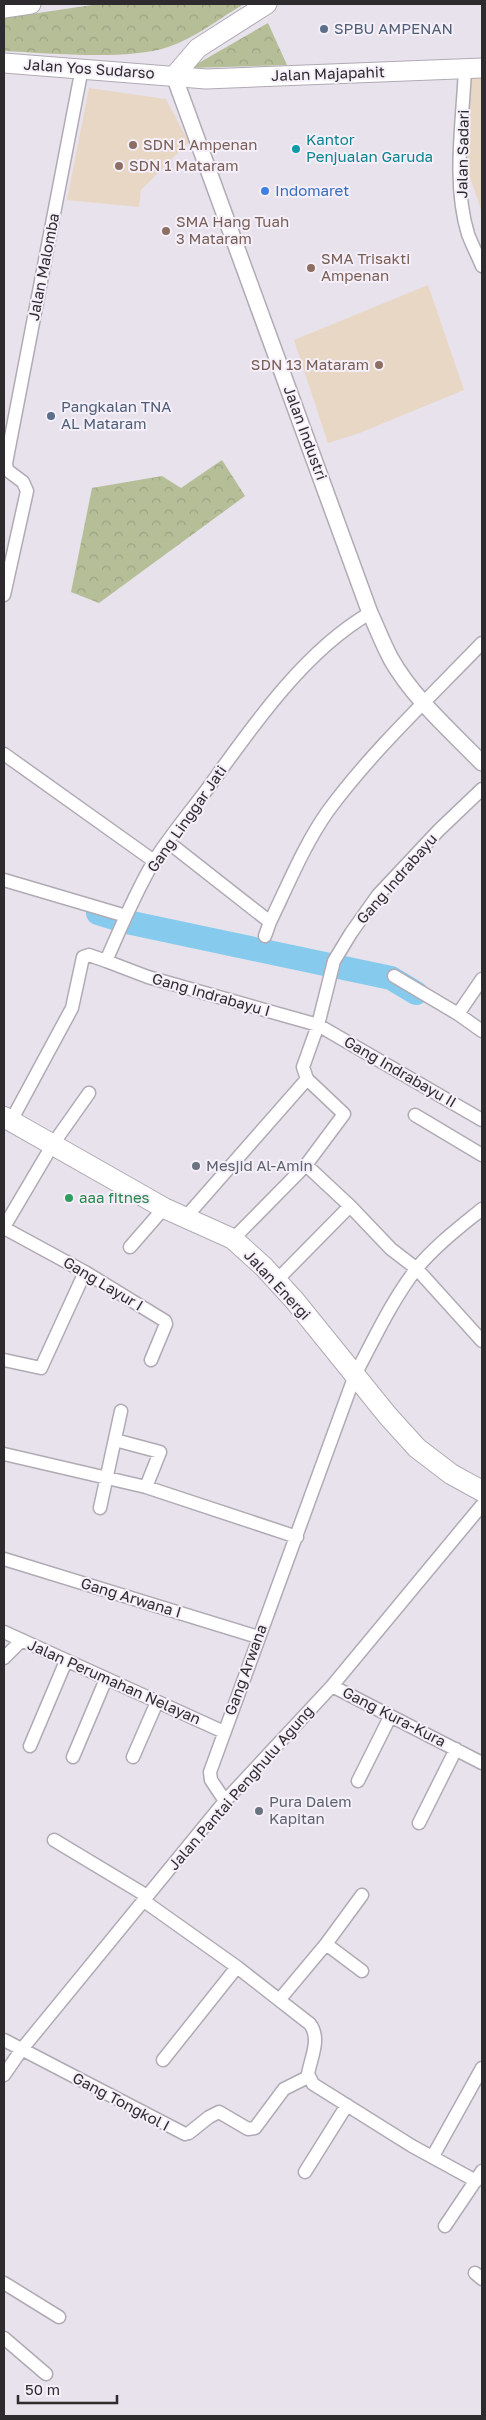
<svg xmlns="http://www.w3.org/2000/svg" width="486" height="2420" font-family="'Golos Text',sans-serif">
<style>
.education{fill:#e9d7c6}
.park{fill:url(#park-crowns)}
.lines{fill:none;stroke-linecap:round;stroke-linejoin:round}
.river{stroke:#86cbee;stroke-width:24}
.minor-casing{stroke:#b0aab4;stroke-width:15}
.tertiary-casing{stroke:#b0aab4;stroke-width:18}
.primary-casing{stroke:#b0aab4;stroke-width:21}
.trunk-casing{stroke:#b0aab4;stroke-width:22}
.minor{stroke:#fff;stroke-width:12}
.tertiary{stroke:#fff;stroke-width:15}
.primary{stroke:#fff;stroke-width:19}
.trunk{stroke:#fff;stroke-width:20}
.service-dot{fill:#5c6f8a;stroke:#f5eff9;stroke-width:2}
.education-dot{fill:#8d6e63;stroke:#f5eff9;stroke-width:2}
.culture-dot{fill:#0f9aa8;stroke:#f5eff9;stroke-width:2}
.shop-dot{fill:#3f7fe0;stroke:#f5eff9;stroke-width:2}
.worship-dot{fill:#6b7280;stroke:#f5eff9;stroke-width:2}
.leisure-dot{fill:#2e9e5b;stroke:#f5eff9;stroke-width:2}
.labels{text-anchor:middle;stroke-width:4;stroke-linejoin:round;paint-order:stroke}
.service-label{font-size:15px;fill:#4e5e75;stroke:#f5eff9;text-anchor:start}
.street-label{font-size:15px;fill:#2d2b2e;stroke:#f5eff9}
.culture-label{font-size:15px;fill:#0d838f;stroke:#f5eff9;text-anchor:start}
.education-label{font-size:15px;fill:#785e54;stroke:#f5eff9;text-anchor:start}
.shop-label{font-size:15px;fill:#366cbe;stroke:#f5eff9;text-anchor:start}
.worship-label{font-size:15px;fill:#5b616d;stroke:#f5eff9;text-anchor:start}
.leisure-label{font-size:15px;fill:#27864d;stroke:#f5eff9;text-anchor:start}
</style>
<defs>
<pattern id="park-crowns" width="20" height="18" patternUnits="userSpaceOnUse" patternTransform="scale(1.25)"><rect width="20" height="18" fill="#b5be97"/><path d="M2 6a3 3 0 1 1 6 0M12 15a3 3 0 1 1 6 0" fill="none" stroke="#9ca382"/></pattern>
</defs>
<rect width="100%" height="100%" fill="#e7e2eb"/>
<path class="education" d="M482 69V213L466 165 470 70Z
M89 88 166 99 189 142 141 190 139 207 67 200Z
M428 285 464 390 357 434 328 443 294 340Z"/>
<path class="park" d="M99 4H244C220 18 195 38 168 47 127 61 48 53 4 51V18Z
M268 23 287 65 190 68Z
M222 460 245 496 99 603 71 592 92 488 162 476 181 488Z"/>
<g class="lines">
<path class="river" d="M98 913 127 922 391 978 416 993"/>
<g class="minor-casing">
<path id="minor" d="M465 68C463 121 452 182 468 234 472 245 478 256 482 266
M4 463H6L82 68
M4 595 27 491 23 482 7 470 6 463
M4 754 154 861
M168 842 270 922
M4 880 126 916
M265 936 270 922C288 885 304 845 328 811 373 750 430 697 482 643
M106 961 148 977 318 1025 482 1120
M394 976 458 1014 482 979
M458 1014 482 1031
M415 1115 482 1155
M11 1121 72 1008 83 957 89 955 106 961C121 927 135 893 154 861 170 836 190 812 208 788 252 727 304 651 370 613
M306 1165 350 1206 391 1249 417 1269 482 1341
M185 1218 307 1079
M4 1227 53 1144 89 1093
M4 1228 85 1272 165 1321 166 1324 151 1360
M233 1239 306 1165 344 1114 307 1079 303 1067 318 1025 334 961 351 933 378 895 439 830 482 789
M130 1247 164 1208
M276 1281 350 1206
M4 1360 41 1368 85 1272
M115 1440 160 1452 146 1487
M4 1454 146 1487 297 1537
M100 1508 121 1411
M4 1559 258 1637
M4 1632 224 1732
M4 1658 22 1640
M332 1686 482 1763
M30 1746 66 1661
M73 1757 106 1679
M133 1757 157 1702
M358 1781 390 1717
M225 1801 211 1780 210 1772 355 1375C374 1339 392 1300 417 1268 436 1245 460 1227 482 1209
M419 1823 456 1749
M54 1840 147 1896
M144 1901 237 1967 310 2024C321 2039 311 2057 308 2074L313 2084 412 2146 476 2181
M326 1944 362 1971
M280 1999 326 1944 362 1895
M4 2040 185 2134 189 2133 209 2117 219 2112 248 2129 255 2128 284 2089 308 2077
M163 2060 237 1967
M4 2075 22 2049 225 1801 332 1686 482 1505
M433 2156 482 2068
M305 2172 347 2105
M445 2226 482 2171
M475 2273 482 2279
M4 2283 59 2317
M4 2338 46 2374"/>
</g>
<g class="tertiary-casing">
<path id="tertiary" d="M174 76 370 613C377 628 383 644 391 659 413 698 451 731 482 763"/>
</g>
<g class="primary-casing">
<path id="primary" d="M4 8 31 4
M4 63 206 79 482 68
M174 76 198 48 267 4"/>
</g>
<g class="trunk-casing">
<path id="trunk" d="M4 1117 164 1208 233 1239 264 1267 295 1301 388 1416 417 1448 451 1474 482 1491"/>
</g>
<use href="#minor" class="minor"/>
<use href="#tertiary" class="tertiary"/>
<use href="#primary" class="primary"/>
<use href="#trunk" class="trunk"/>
</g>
<g class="service-dot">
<circle cx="324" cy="29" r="5"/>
<circle cx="51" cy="416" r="5"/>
</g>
<g class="education-dot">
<circle cx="133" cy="145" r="5"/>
<circle cx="119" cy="166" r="5"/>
<circle cx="166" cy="231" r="5"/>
<circle cx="311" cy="268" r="5"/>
<circle cx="379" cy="365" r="5"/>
</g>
<circle class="culture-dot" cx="296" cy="149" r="5"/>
<circle class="shop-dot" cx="265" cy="191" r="5"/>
<g class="worship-dot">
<circle cx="196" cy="1166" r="5"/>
<circle cx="259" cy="1811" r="5"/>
</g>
<circle class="leisure-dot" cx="69" cy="1198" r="5"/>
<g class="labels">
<g class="service-label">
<text x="334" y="34">SPBU AMPENAN</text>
<text x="61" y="412">Pangkalan TNA<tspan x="61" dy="17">AL Mataram</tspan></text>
</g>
<g class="street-label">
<text transform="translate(89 69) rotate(4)" y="5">Jalan Yos Sudarso</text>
<text transform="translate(328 74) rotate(-2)" y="5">Jalan Majapahit</text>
<text transform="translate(463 154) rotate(-89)" y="5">Jalan Sadari</text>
<text transform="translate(44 267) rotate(-79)" y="5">Jalan Malomba</text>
<text transform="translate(305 433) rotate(70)" y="5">Jalan Industri</text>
<text transform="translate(187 819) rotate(-55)" y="5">Gang Linggar Jati</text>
<text transform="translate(397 879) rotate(-49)" y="5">Gang Indrabayu</text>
<text transform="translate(211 995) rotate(16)" y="5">Gang Indrabayu I</text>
<text transform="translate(400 1072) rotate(30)" y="5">Gang Indrabayu II</text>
<text transform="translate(103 1284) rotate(31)" y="5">Gang Layur I</text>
<text transform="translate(277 1285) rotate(47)" y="5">Jalan Energi</text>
<text transform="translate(131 1598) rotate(17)" y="5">Gang Arwana I</text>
<text transform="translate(246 1670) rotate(-70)" y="5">Gang Arwana</text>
<text transform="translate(114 1682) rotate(24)" y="5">Jalan Perumahan Nelayan</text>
<text transform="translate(394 1717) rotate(27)" y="5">Gang Kura-Kura</text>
<text transform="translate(241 1788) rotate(-49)" y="5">Jalan Pantai Penghulu Agung</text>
<text transform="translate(121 2102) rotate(28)" y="5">Gang Tongkol I</text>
</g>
<g class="culture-label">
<text x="306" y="145">Kantor<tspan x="306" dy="17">Penjualan Garuda</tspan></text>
</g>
<g class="education-label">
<text x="143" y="150">SDN 1 Ampenan</text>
<text x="129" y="171">SDN 1 Mataram</text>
<text x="176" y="227">SMA Hang Tuah<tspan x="176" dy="17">3 Mataram</tspan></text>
<text x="321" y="264">SMA Trisakti<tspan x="321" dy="17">Ampenan</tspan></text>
<text x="369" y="370" text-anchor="end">SDN 13 Mataram</text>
</g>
<g class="shop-label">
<text x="275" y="196">Indomaret</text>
</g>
<g class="worship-label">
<text x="206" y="1171">Mesjid Al-Amin</text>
<text x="269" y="1807">Pura Dalem<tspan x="269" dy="17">Kapitan</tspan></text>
</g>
<g class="leisure-label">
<text x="79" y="1203">aaa fitnes</text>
</g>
</g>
<rect width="486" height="2420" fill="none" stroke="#2d2b2e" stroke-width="10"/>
<path d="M18 2395v8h99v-8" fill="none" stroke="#2d2b2e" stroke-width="2.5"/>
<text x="25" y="2395" font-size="15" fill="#2d2b2e" stroke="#f5eff9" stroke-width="4" paint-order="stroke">50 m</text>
</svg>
